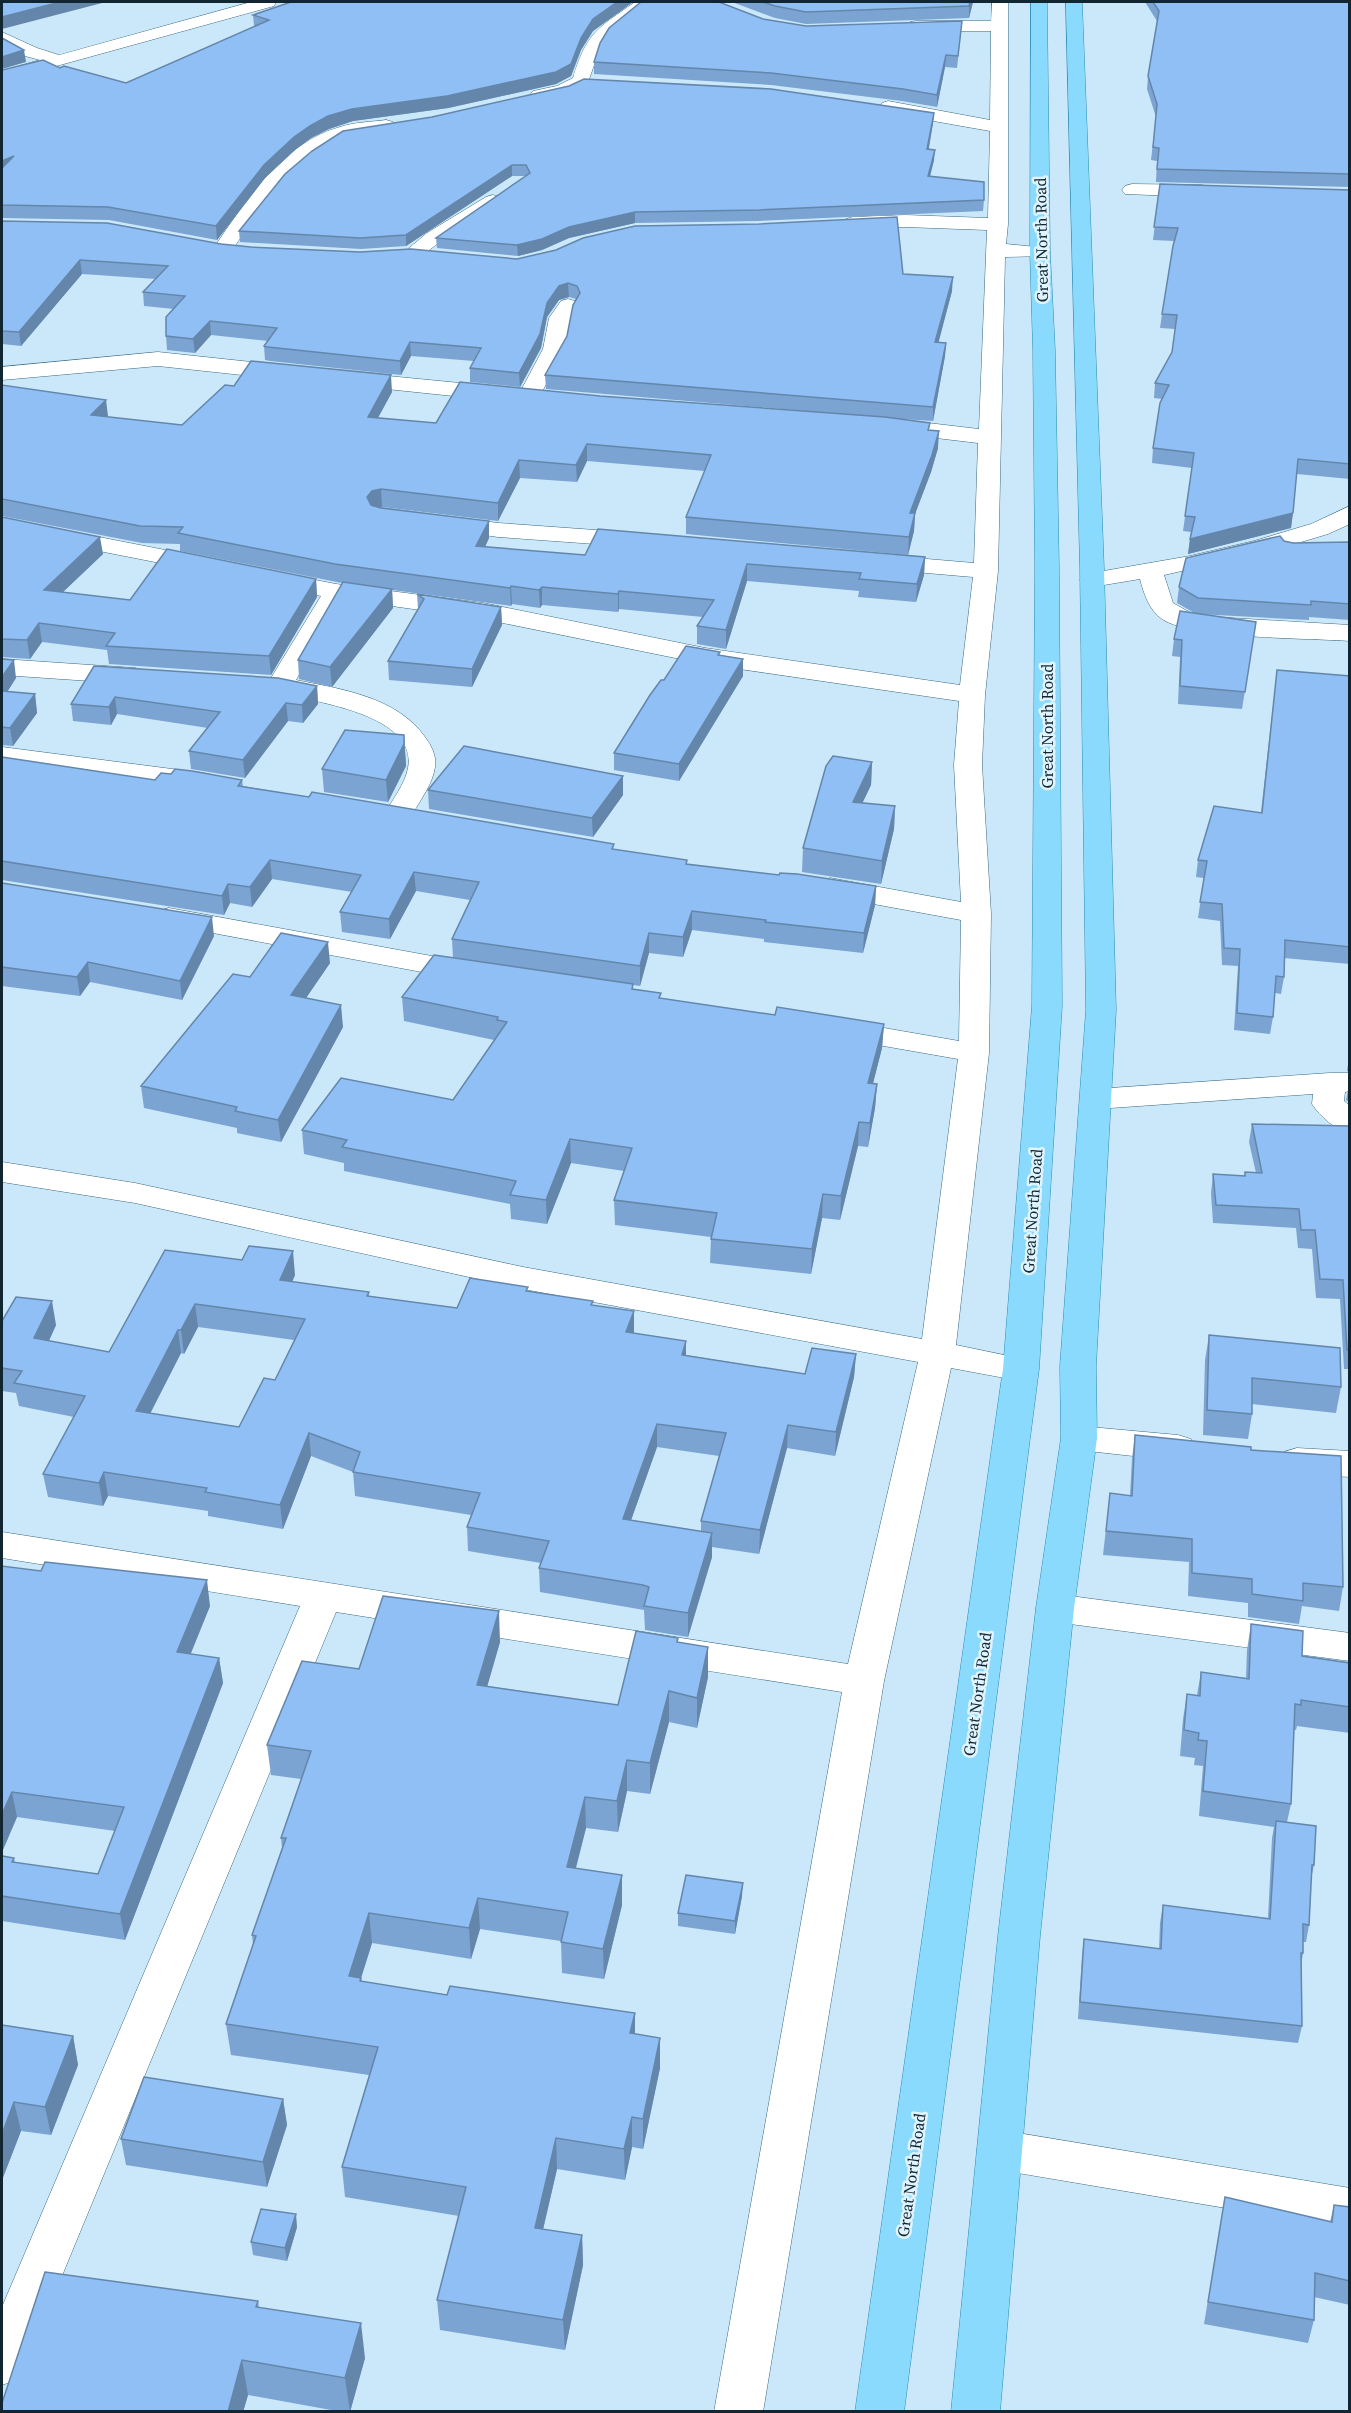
<svg xmlns="http://www.w3.org/2000/svg" width="1351" height="2413" font-family="'Source Serif 4',serif">
<style>
.lines{fill:none;stroke-linecap:round;stroke-linejoin:round}
.minor-casing{stroke:#3a6a82;stroke-width:1}
.primary-casing{stroke:#2c8bb5;stroke-width:1}
.minor{fill:#fff;fill-rule:evenodd}
.primary{fill:#89dafd;fill-rule:evenodd}
.wall{fill:#7ba4d2;fill-rule:evenodd}
.shaded-wall{fill:#6486ab}
.building{fill:#8fbff4;stroke:#6486ab;stroke-width:1.5;fill-rule:evenodd}
.labels{text-anchor:middle;stroke-width:5;stroke-linejoin:round;paint-order:stroke}
.street-label{font-size:16px;fill:#112630;stroke:#dff4ff}
</style>
<rect width="100%" height="100%" fill="#cae8f9"/>
<g class="lines">
<g class="minor-casing">
<path id="minor" d="M251 2H276L274 6 2 81V71L40 60 25 56 2 44V32L37 48 59 55Z
M635 2H653L607 38 598 54 587 85C572 93 550 103 533 99L530 95 533 91 557 86 573 78C587 32 597 29 635 2Z
M992 2H1008V224L1006 244 1047 248 1050 252 1047 256 1005 257 998 571 985 695 982 765 991 914 989 1053 956 1345 1033 1361 1039 1369 1033 1377 1021 1381 951 1368 884 1681 763 2412H714L842 1692 336 1612 26 2363 19 2379 2 2385V2307L300 1606 2 1558V1532L848 1664 918 1362 523 1289 135 1203 2 1182V1162L135 1183 523 1267 922 1339 958 1059 838 1038 827 1035 823 1029 827 1023 838 1020 959 1041 961 920 830 896 820 893 816 887 820 881 830 878 961 902 954 765 959 701 705 664 483 619 343 599 296 680C341 689 397 697 425 737 431 745 437 756 435 767 433 783 421 799 413 813L409 819 399 821 389 819 385 813C393 799 405 784 408 768 419 711 299 699 265 691L261 685 265 679 271 678 321 596 265 584 262 579 265 574 274 572 336 584 483 603 705 648 960 685 973 577 880 569 871 567 868 562 871 557 880 555 974 563 978 443 894 433 886 431 883 426 886 421 894 419 979 429 987 230 905 227 853 229 846 227 843 223 846 219 853 217 905 215 988 218 990 131 888 113 882 111 879 107 882 103 888 101 990 120 991 31H916L910 30 907 26 910 22 916 21H991Z
M386 120 393 122 395 126 393 130C379 133 365 132 351 135 296 151 261 209 230 253H216L213 249C245 202 282 143 340 127 355 122 371 122 386 120Z
M1132 184 1202 185 1209 187 1212 191 1209 195 1202 197 1125 194 1122 190 1125 186Z
M493 195 500 197 503 201 500 205 441 241 419 258H405L402 254 427 233 486 197Z
M568 299 575 301 578 305 571 318 565 349 537 401 529 403 521 401 518 396 543 349 549 318 561 301Z
M158 352 289 366 297 368 300 373 297 378 289 380 158 366 2 380V367Z
M347 372 501 387 509 389 512 394 509 399 501 401 339 384 336 379 339 374Z
M1350 506V524L1328 534 1271 551 1164 575 1173 603 1196 616 1350 625V641C1309 638 1191 639 1162 619 1149 610 1144 594 1140 579L1092 587 1083 585 1080 580 1083 575 1092 573 1190 556 1254 541 1311 524Z
M444 516 498 523 637 533 646 535 649 540 646 545 637 547 498 537 436 528 432 523 436 518Z
M2 518 206 558 215 560 218 565 215 570 206 572 2 532Z
M2 659 135 668 144 670 148 676 144 682 135 684 2 675Z
M2 747 203 773 213 775 217 781 213 787 203 789 2 763Z
M169 908 470 963 481 966 485 972 481 978 470 981 159 923 154 917 159 911Z
M1330 1073H1350V1091L1345 1092 1344 1101 1350 1106V1133C1334 1129 1321 1117 1312 1104L1313 1094 1096 1109 1085 1106 1080 1099 1085 1092 1096 1089Z
M1079 1426 1178 1435 1191 1439 1196 1448 1191 1457 1178 1461 1079 1450 1066 1447 1061 1438 1066 1429Z
M1297 1448 1350 1451V1477L1297 1474 1284 1470 1279 1461 1284 1452Z
M1055 1594 1350 1633V1661L1055 1622 1041 1618 1036 1608 1041 1598Z
M1000 2130 1350 2188V2229L1000 2170 984 2164 977 2150 984 2136Z"/>
</g>
<g class="primary-casing">
<path id="primary" d="M1031 2H1047L1050 252 1055 350 1059 568 1062 1006 1039 1369 904 2412H855L1003 1369 1032 1006 1035 568 1033 350 1030 252Z
M1066 2H1082L1104 569 1116 1010 1096 1366 1097 1438 1074 1608 1040 1936 1000 2412H951L998 1936 1036 1608 1061 1438 1060 1366 1086 1010 1080 569Z"/>
</g>
<use href="#minor" class="minor"/>
<use href="#primary" class="primary"/>
</g>
<path class="wall" d="M291 2H633L593 31 581 50 571 76 556 84 448 108 353 121 329 129 311 138 295 150 265 178 217 240 109 220 2 218V70L60 68 126 83 254 26 253 15Z
M732 2H973L969 18 806 24 775 18Z
M1145 2H1350V187L1156 182 1157 161 1151 160 1156 117 1147 89 1148 76 1157 21Z
M763 19 806 26 961 32 957 68 945 67 937 107 902 101 771 85 594 74V62Z
M934 113 933 123 928 150 934 160 930 177 984 200 983 211 759 221 635 223 569 238 542 250 518 256 437 248 436 238 526 176H512L406 246 361 249 240 242 239 231 285 174Z
M1160 184 1350 190V479L1297 474 1291 528 1188 554 1191 532 1183 531 1192 468 1152 463 1153 448 1162 399 1154 398 1155 383 1172 352 1175 329 1160 328 1162 314 1174 241 1153 240Z
M2 221 251 247 517 259 903 274 952 291 938 342 946 343 945 356 933 421 887 418 930 423 929 430 938 448 931 472 915 514 914 531 908 555 686 534V517L705 471 587 461 577 482 520 478 498 521 382 507H380L489 521V538L485 547 585 555 925 557 924 575 916 602 858 597 859 591 747 581 726 649 697 644V626L703 617 619 609 618 612 542 605 540 608 512 604 511 606 392 590 393 608 332 687 299 679 298 660 342 583 180 551V544L142 543 2 516V517V385L108 417 182 425 234 386 392 392 378 418 436 423 600 396 876 417 546 389 545 375 567 336 576 299 569 297 559 300 547 317 541 348 520 387 470 382V368L474 361 411 356 401 375 270 361 265 360 264 346 268 341 211 335 195 353 167 350 166 336 174 309 144 306 143 292 156 279 82 274 21 346 2 344Z
M2 517 103 554 63 592 130 600 316 579 317 597 271 675 109 664 107 650 42 642 30 659 2 657Z
M1284 541 1293 543 1350 542V620L1309 617V620L1198 614 1256 622 1242 709 1178 704 1180 657 1172 656 1174 639 1196 614 1177 603 1179 587Z
M417 594 501 607 502 625 472 687 389 680 388 661 418 609Z
M720 652 719 655 743 659V676L679 781 614 770V753L664 680Z
M2 659 16 678 7 692 35 694 37 713 13 746 2 745Z
M94 666 317 686 318 704 303 723 288 721 245 778 191 769 189 751 208 728 117 714 111 725 73 721 71 704Z
M1277 670 1350 676V964L1284 958V977L1281 994 1275 993 1273 1017 1270 1034 1234 1030 1238 966 1222 965 1220 921 1198 918 1204 878 1196 877 1198 860 1261 812Z
M404 735 406 766 388 802 324 792 322 769Z
M2 757 155 780 171 774 242 780 243 786 614 849 687 865 876 886 875 905 863 953 764 942V939L692 930 683 957 649 953 640 986 633 985V989L661 998 775 1015 884 1024 882 1048 873 1083 877 1084 875 1108 868 1147 858 1146 840 1220 822 1218 811 1274 710 1263 711 1237 615 1225 614 1200 624 1171 571 1163 547 1224 511 1219 510 1204 344 1171V1163L304 1154 302 1130 453 1100 494 1040 404 1021 402 997 453 958 452 939 470 900 416 891 390 939 342 932 340 912 352 892 272 879 252 907 230 903 224 915 2 880Z
M872 762 871 785 862 803 895 806 894 829 881 884 802 872 803 848Z
M623 776V795L593 837 429 809 428 790Z
M2 883 214 936 182 1000 90 982 80 996 2 986Z
M330 963 306 998 343 1027 281 1142 237 1133V1128L144 1108 141 1086 250 977Z
M1350 1051V1072L1347 1071Z
M1350 1080V1103L1346 1100Z
M1252 1124 1350 1126V1369H1344L1340 1299 1316 1298 1312 1249 1298 1248 1296 1228 1213 1223 1211 1193 1213 1174 1244 1176 1245 1172 1256 1173 1249 1142Z
M165 1250 295 1275 292 1282 369 1292V1296L457 1308 528 1292 593 1305 634 1333 686 1341V1355L805 1374 856 1354 854 1377 835 1456 787 1448 759 1554 712 1547V1557L688 1637 645 1630 644 1610 540 1592 539 1568 541 1563 468 1551 467 1527 471 1515 355 1496 353 1472 311 1456 283 1529 208 1516V1511L108 1496 103 1506 48 1497 43 1474 74 1417 19 1406 16 1393 2 1391V1321L56 1325 49 1341 109 1352ZM198 1327 294 1340 275 1380 239 1427 150 1414 181 1353 184 1354ZM657 1447 719 1456 701 1521V1531L631 1520Z
M1209 1335 1341 1387 1336 1413 1252 1404V1414L1248 1439 1203 1435 1205 1360Z
M1135 1435 1251 1450 1343 1587 1339 1611 1302 1606 1299 1624 1248 1617V1603L1188 1596 1189 1562 1103 1555 1110 1493 1130 1496 1132 1458Z
M2 1566 210 1606 190 1654 219 1658 223 1683 125 1940 2 1921V1856L14 1858 15 1863 98 1874 115 1831 17 1817 2 1852Z
M1251 1624 1302 1656 1350 1663V1733L1297 1726 1296 1730H1294L1291 1804 1287 1822 1314 1865 1311 1879 1309 1925 1306 1942H1303V1953L1301 1965 1302 2026 1298 2043 1078 2019 1082 1956 1084 1939 1159 1949 1160 1923 1163 1905 1268 1918 1272 1838 1274 1827 1199 1816 1203 1766 1194 1765 1195 1758 1180 1756 1183 1719 1187 1694 1197 1695 1201 1672 1246 1678 1247 1650Z
M678 1638V1643L708 1677 697 1728 669 1722 650 1794 627 1791 618 1832 586 1828 576 1868 622 1875V1905L604 1979 562 1973 561 1941 480 1929 471 1959 372 1943 361 1978 362 1982 635 2034 660 2038V2068L643 2149 632 2147 625 2180 557 2169 543 2230 582 2235 583 2265 565 2350 440 2330 437 2300 459 2216 345 2197 342 2167 369 2075 231 2055 226 2024 253 1945 252 1935 282 1848 281 1838 301 1779 271 1775 267 1745 359 1669 500 1642 487 1686 618 1705Z
M742 1896 735 1934 678 1926V1913Z
M2 2025 73 2036 78 2065 51 2135 21 2131 2 2180Z
M283 2099 287 2125 267 2187 126 2165 121 2139Z
M1225 2197 1330 2222 1334 2205 1350 2207V2305L1314 2297V2320L1308 2343 1204 2324Z
M297 2227 287 2261 253 2255 251 2242Z
M258 2301 259 2307 365 2358 350 2412H342L248 2395 243 2412H2Z"/>
<path class="shaded-wall" d="M60 2H106L2 29V17Z
M617 2H633L593 31 581 50 571 76 556 84 448 108 353 121 329 129 311 138 295 150 265 178 217 240 216 226 264 165 294 137 310 126 328 116 352 109 581 38 593 19Z
M970 2H973L969 18V6Z
M24 50 26 62 2 69V57Z
M946 55 945 67 937 107V95Z
M934 113 933 123 927 160V149Z
M935 150 934 160 927 187 928 176Z
M14 156 2 174V161Z
M512 165V176L406 246V235Z
M635 212V223L569 238 542 250 518 256 517 245 569 227Z
M80 260 82 274 21 346 19 332Z
M953 277 952 291 935 356V342Z
M568 283 569 297 559 300 547 317 541 348 520 387 519 373 547 303 559 286Z
M210 321 211 335 195 353 193 339Z
M410 342 411 356 401 375 400 361Z
M946 343 945 356 933 421V407Z
M391 375 392 392 369 434 368 417Z
M106 400 108 416 93 432 91 415Z
M939 431 938 448 931 472 915 514 914 531 908 555 910 513Z
M587 444V461L577 482 576 465Z
M519 460 520 478 498 521V503Z
M381 489 382 507 373 509 367 497 372 491Z
M1293 513 1291 528 1188 554 1190 539Z
M489 521V538L477 564 476 546Z
M100 537 103 554 46 608 44 590Z
M925 557 924 575 916 602 917 584Z
M747 564V581L726 649V630Z
M316 579 317 597 271 675 269 656Z
M511 586 512 604 511 606 510 588Z
M542 587V605L540 608 539 590Z
M392 589 393 608 332 687 330 667Z
M619 591V609L618 612V594Z
M501 607 502 625 472 687V669Z
M39 623 42 642 30 659 27 640Z
M743 659V676L679 781V764Z
M14 660 16 678 2 700V677Z
M317 686 318 704 303 723 302 705Z
M35 694 37 713 13 746 10 728Z
M115 697 117 714 111 725 109 707Z
M286 703 288 721 245 778 243 760Z
M404 735 406 766 388 802 386 780Z
M872 762 871 785 852 825 853 802Z
M623 776V795L593 837 592 818Z
M895 806 894 829 881 884 882 861Z
M270 860 272 879 252 907 250 887Z
M414 872 416 891 390 939 389 919Z
M228 884 230 903 224 915 222 896Z
M876 886 875 905 863 953 864 933Z
M692 911V930L683 957V937Z
M212 917 214 936 182 1000 180 981Z
M649 933V953L640 986V966Z
M328 942 330 963 293 1017 291 995Z
M88 962 90 982 80 996 77 977Z
M341 1005 343 1027 281 1142 278 1120Z
M884 1024 882 1048 867 1107 868 1083Z
M877 1084 875 1108 868 1147 870 1123Z
M859 1122 858 1146 840 1220 841 1196Z
M570 1139 571 1163 547 1224 546 1200Z
M823 1194 822 1218 811 1274 812 1249Z
M293 1251 295 1275 283 1303 280 1280Z
M52 1301 56 1325 39 1362 34 1338Z
M195 1304 198 1327 184 1354 181 1330Z
M634 1311V1335L626 1332Z
M178 1330 181 1353 139 1435 136 1411Z
M686 1341V1364L682 1355Z
M856 1354 854 1377 835 1456 836 1432Z
M657 1424V1447L623 1543V1519Z
M788 1425 787 1448 759 1554 760 1530Z
M309 1433 311 1456 283 1529 280 1505Z
M104 1472 108 1496 103 1506 99 1483Z
M712 1533V1557L688 1637V1613Z
M207 1580 210 1606 181 1678 177 1652Z
M499 1611 500 1642 479 1715 477 1685Z
M708 1647V1677L697 1728V1698Z
M219 1658 223 1683 125 1940 120 1914Z
M669 1691V1722L650 1794V1763Z
M627 1760V1791L618 1832 617 1801Z
M12 1792 17 1817 2 1852V1814Z
M585 1797 586 1828 568 1898 567 1867Z
M622 1875V1905L604 1979 603 1949Z
M743 1883 742 1896 735 1934V1921Z
M478 1898 480 1929 471 1959 469 1928Z
M369 1913 372 1943 361 1978 364 2009 349 1976Z
M635 2013V2043L630 2033Z
M73 2036 78 2065 51 2135 45 2107Z
M660 2038V2068L643 2149V2119Z
M283 2099 287 2125 267 2187 263 2162Z
M14 2102 21 2131 2 2180V2134Z
M632 2117V2147L625 2180 624 2149Z
M556 2138 557 2169 536 2259 535 2228Z
M296 2214 297 2227 287 2261 285 2248Z
M582 2235 583 2265 565 2350 563 2320Z
M361 2323 365 2358 350 2412 345 2378Z
M242 2360 248 2395 243 2412H228Z"/>
<path class="building" d="M2 2H60L2 17Z
M291 2H617L593 19 581 38 571 64 556 72 447 96 352 109 328 116 310 126 294 137 264 165 216 226 108 207 2 205V168L14 156 2 161V70L43 60 60 68 64 66 126 83 269 20 253 15Z
M641 2H719L763 19 806 26 962 21 958 56 946 55 937 95 903 89 771 73 594 62 600 43 609 28Z
M763 2H970L969 6 806 12 775 6Z
M1153 2H1350V174L1157 169 1159 148 1153 147 1157 104 1148 76 1159 11Z
M2 38 24 50 2 57Z
M584 79 771 89 934 113 927 149 935 150 928 176 984 182V200L759 210 635 212 569 227 542 239 517 245 436 238 530 173 526 165H512L406 235 360 238 239 231 285 174 312 151 343 131 432 117 569 86Z
M1160 184 1350 190V464L1298 459 1293 513 1190 539 1195 517 1185 516 1194 453 1153 448 1160 403 1169 385 1155 383 1172 352 1177 315 1162 314 1173 246 1178 228 1154 227Z
M897 217 903 274 953 277 935 342 946 343 933 407 545 375 567 336 573 305 580 293 577 286 568 283 559 286 547 303 540 334 519 373 470 368 481 348 410 342 400 361 268 347 264 346 277 328 210 321 193 339 166 336V317L185 296 143 292 168 266 80 260 19 332 2 331V221L107 223 221 244 251 247 360 252 411 249 517 259 556 250 583 238 635 226 759 224Z
M251 361 391 375 368 417 436 423 460 382 600 396 885 417 930 423 928 430 939 431 932 455 910 513H915L909 537 686 517 711 455 587 444 576 465 519 460 498 503 381 489 372 491 367 497 371 505 381 508 489 521 476 546 585 555 598 529 925 557 917 584 859 579 861 573 747 564 726 630 697 626 714 600 619 591 618 594 542 587 539 590 511 586 510 588 335 564 178 533 183 527 140 526 2 499V385L106 400 91 415 182 425 225 385 234 386Z
M2 517 100 537 44 590 130 600 167 549 316 579 269 656 106 646 115 633 39 623 27 640 2 639Z
M1280 536 1284 541 1293 543 1350 542V604L1311 601V605L1198 598 1179 587 1186 558Z
M343 582 392 589 330 667 298 660Z
M417 594 501 607 472 669 388 661 424 599Z
M1180 611 1256 622 1245 692 1180 686 1182 640 1174 639Z
M686 646 720 652 718 655 743 659 679 764 614 753 650 695 661 680H664Z
M2 659 14 660 2 677Z
M94 666 278 678 317 686 302 705 286 703 243 760 189 751 220 712 115 697 109 707 71 704Z
M1277 670 1350 676V947L1285 940 1284 977 1276 976 1273 1017 1237 1013 1240 949 1224 948 1222 904 1200 902 1207 861 1198 860 1214 806 1262 813Z
M2 691 35 694 10 728 2 727Z
M345 730 404 735V744L386 780 322 769Z
M464 746 623 776 592 818 428 790Z
M833 756 872 762 853 802 895 806 882 861 803 848 826 766Z
M2 757 155 780 161 773 171 774 175 769 192 771 242 780 238 786 309 797 312 792 614 844 612 849 687 860 686 864 779 875 780 873 797 874 876 886 864 933 765 922 766 920 692 911 683 937 649 933 640 966 452 939 479 882 414 872 389 919 340 912 361 875 270 860 250 887 228 884 222 896 2 861Z
M2 883 212 917 180 981 88 962 77 977 2 967Z
M281 933 328 942 291 995 341 1005 278 1120 235 1111 237 1107 141 1086 233 974 250 977Z
M434 955 633 984 632 989 661 993 659 998 775 1015 777 1007 884 1024 868 1083 877 1084 870 1123 859 1122 841 1196 823 1194 812 1249 711 1239 717 1213 614 1200 632 1148 570 1139 546 1200 510 1195 516 1181 342 1147 347 1140 302 1130 341 1078 453 1100 507 1022 497 1020 498 1017 402 997Z
M1252 1124 1350 1126V1350H1347L1343 1280 1320 1279 1315 1230H1301L1299 1209 1216 1205 1213 1174 1245 1176V1172L1262 1173Z
M249 1246 293 1251 280 1280 369 1292 367 1296 457 1308 470 1278 528 1287 526 1291 593 1301 591 1305 634 1311 626 1332 686 1341 682 1355 805 1374 812 1348 856 1354 836 1432 788 1425 760 1530 701 1521 726 1433 657 1424 623 1519 712 1533 688 1613 644 1606 649 1587 643 1585 539 1568 549 1541 467 1527 480 1493 353 1472 360 1452 309 1433 280 1505 205 1492 207 1488 104 1472 99 1483 43 1474 85 1396 14 1383 22 1371 2 1368V1321L16 1297 52 1301 34 1338 109 1352 165 1250 242 1260ZM195 1304 305 1319 275 1380 264 1378 239 1427 136 1411 178 1330H181Z
M1209 1335 1340 1348 1341 1387 1252 1378V1414L1207 1410Z
M1135 1435 1251 1447V1450L1341 1456 1343 1587 1303 1583V1601L1252 1594V1579L1192 1573V1539L1106 1531 1110 1493 1132 1496Z
M45 1562 207 1580 177 1652 219 1658 120 1914 2 1896V1856L14 1858 12 1862 98 1874 124 1807 12 1792 2 1814V1566L41 1571Z
M383 1596 499 1611 477 1685 618 1705 636 1631 678 1638 677 1642 708 1647 697 1698 669 1691 650 1763 627 1760 617 1801 585 1797 567 1867 622 1875 603 1949 561 1942 568 1912 478 1898 469 1928 369 1913 349 1976 361 1978 360 1981 447 1995 450 1986 635 2013 630 2033 660 2038 643 2119 632 2117 624 2149 556 2138 535 2228 582 2235 563 2320 437 2300 466 2187 342 2167 378 2047 226 2024 256 1936 252 1935 286 1838H281L311 1751 267 1745 302 1661 359 1669Z
M1251 1624 1303 1631 1302 1656 1350 1663V1707L1301 1700V1705L1295 1704 1291 1804 1203 1791 1207 1741 1198 1740 1199 1733 1184 1730 1187 1694 1200 1696 1201 1672 1249 1679Z
M1276 1821 1316 1826 1314 1865H1312L1309 1925 1303 1924V1953H1301L1302 2026 1080 2002 1084 1939 1161 1949 1163 1905 1270 1919Z
M686 1875 743 1883 735 1921 678 1913Z
M2 2025 73 2036 45 2107 14 2102 2 2134Z
M144 2077 283 2099 263 2162 121 2139Z
M1225 2197 1332 2222 1334 2205 1350 2207V2281L1315 2273 1314 2320 1208 2302Z
M261 2209 296 2214 285 2248 251 2242Z
M45 2272 258 2301 256 2307 361 2323 345 2378 242 2360 228 2412H2V2403Z"/>
<g class="labels">
<g class="street-label">
<text transform="translate(1041 240) rotate(-91)" y="6">Great North Road</text>
<text transform="translate(1047 726) rotate(-90)" y="6">Great North Road</text>
<text transform="translate(1032 1211) rotate(-86)" y="6">Great North Road</text>
<text transform="translate(977 1694) rotate(-82)" y="6">Great North Road</text>
<text transform="translate(911 2175) rotate(-82)" y="6">Great North Road</text>
</g>
</g>
<rect width="1351" height="2413" fill="none" stroke="#112630" stroke-width="6"/>
</svg>
